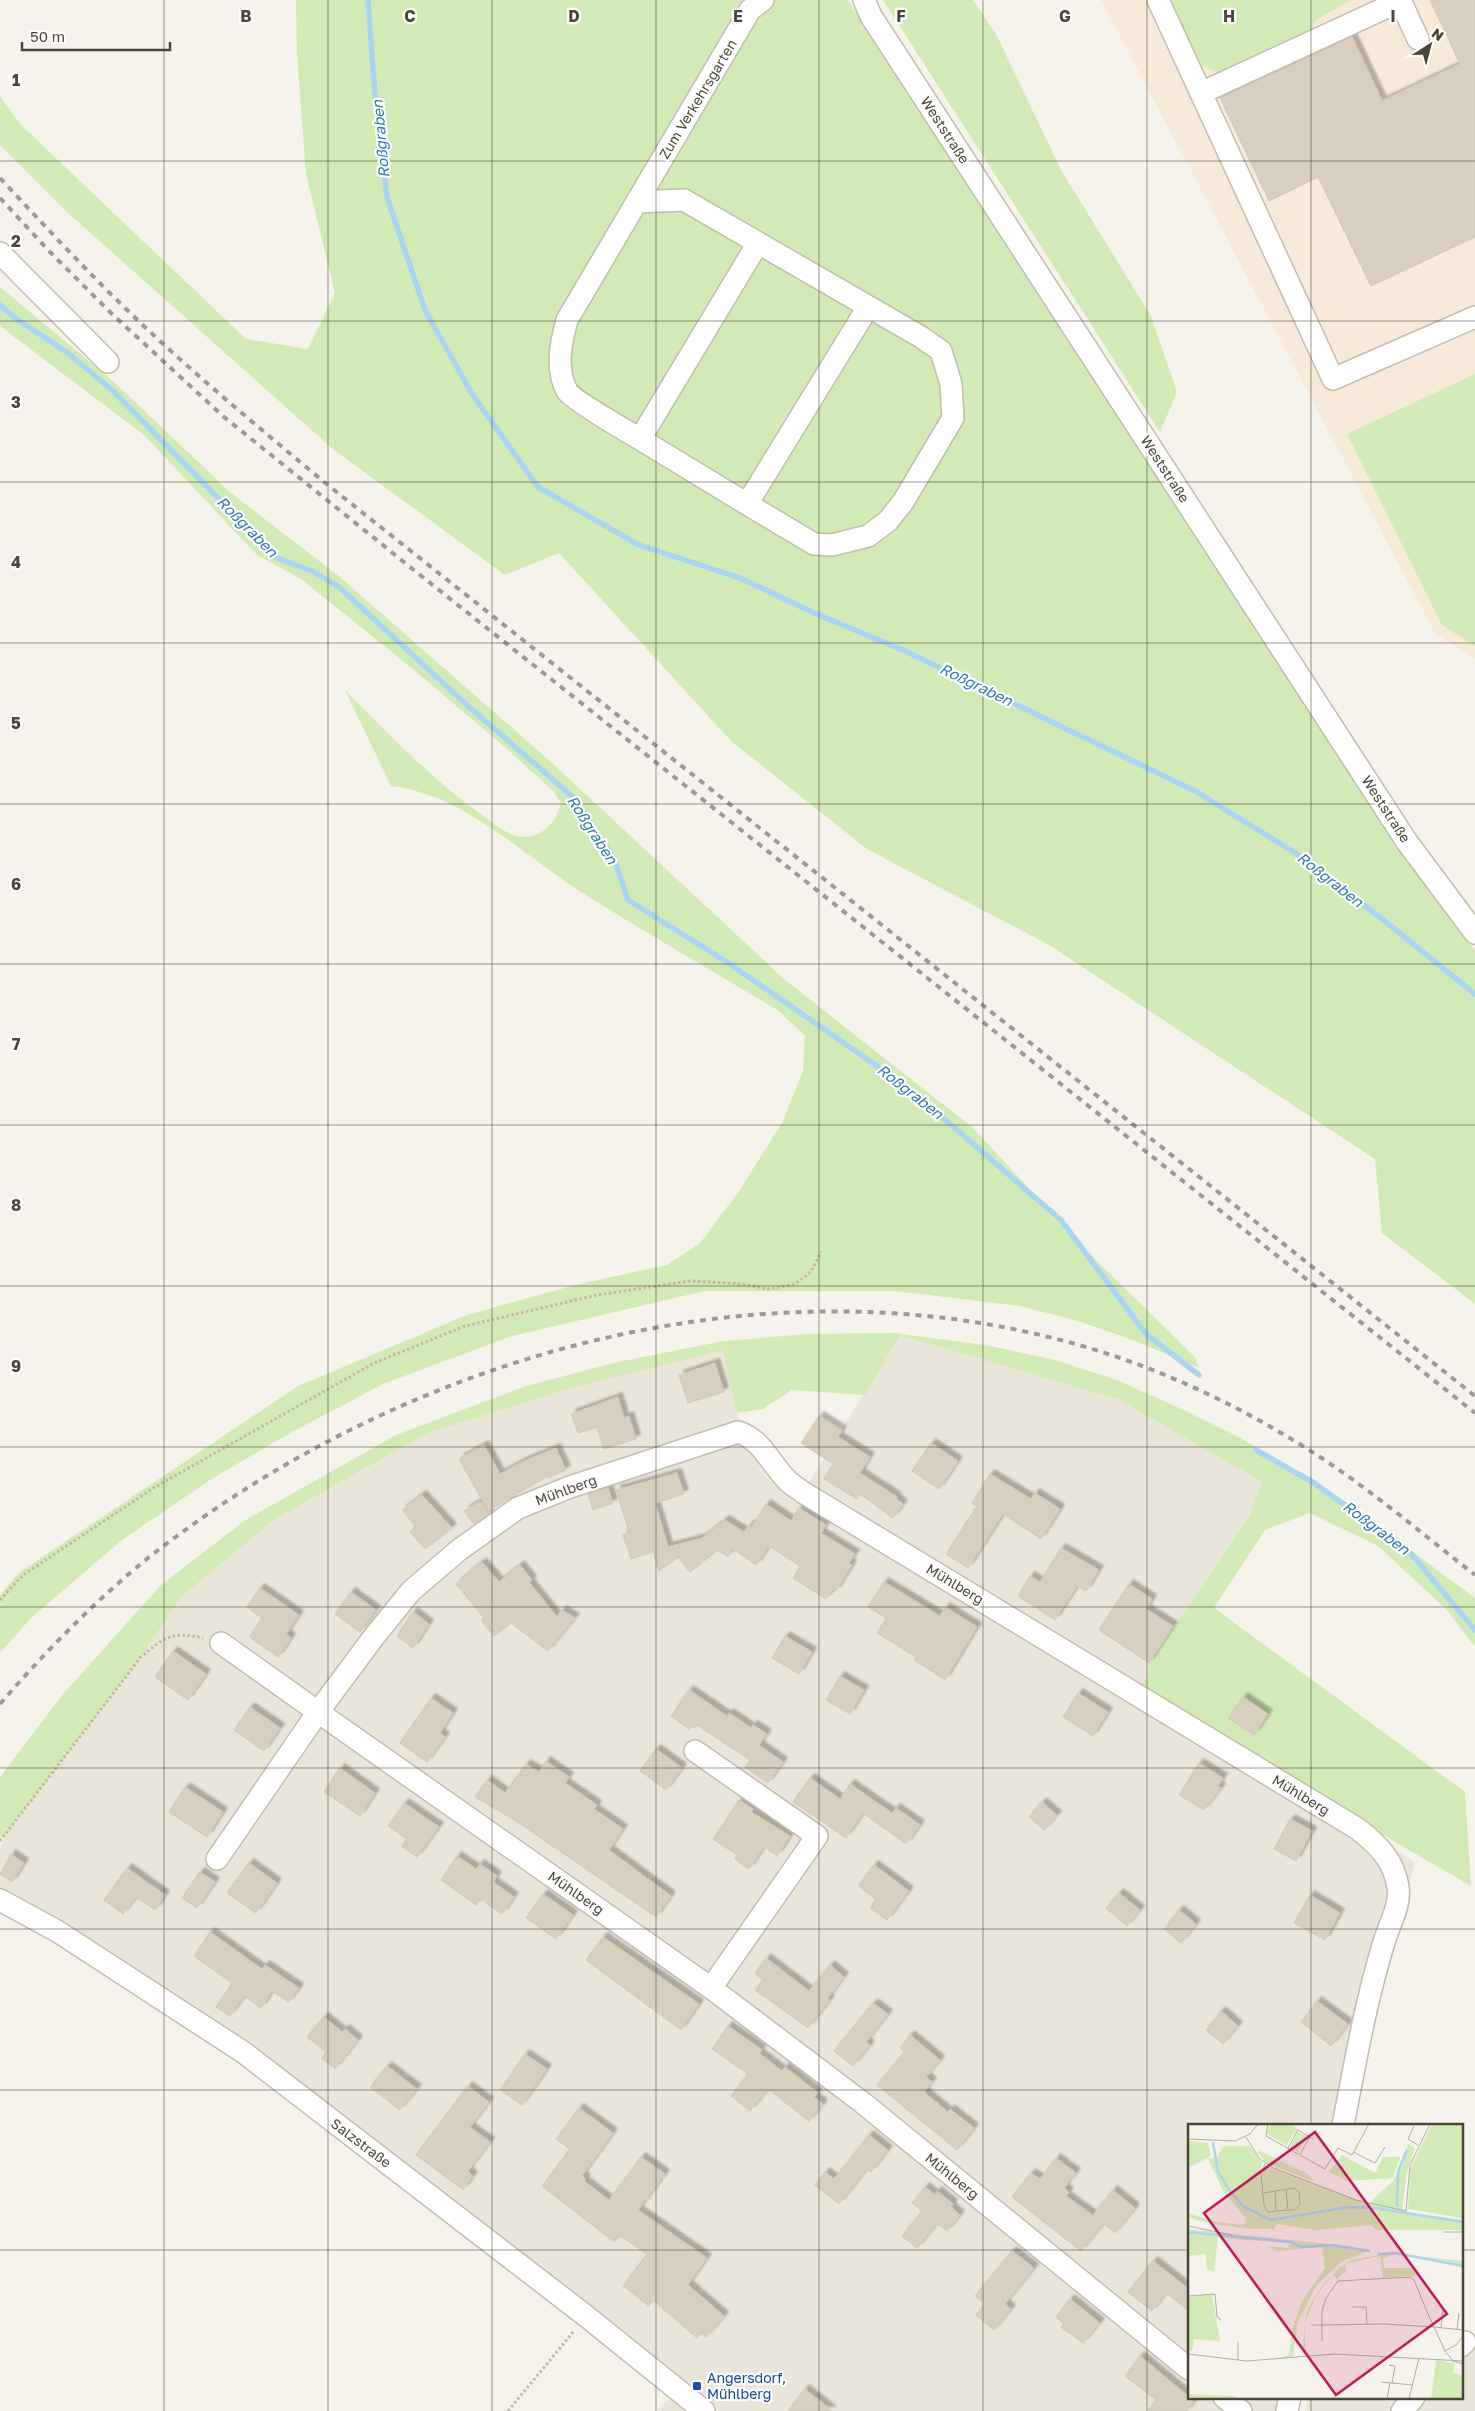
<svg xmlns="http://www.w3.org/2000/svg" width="1475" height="2411" font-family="'Golos Text',sans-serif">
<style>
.residential{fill:#eae5da}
.commercial{fill:#f7ead8}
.green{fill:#d2eab5}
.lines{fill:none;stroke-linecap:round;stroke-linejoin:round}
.stream{stroke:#a9d4f2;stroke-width:5.5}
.building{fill:#d8cfc1;stroke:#d3c7b4;filter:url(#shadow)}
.minor-casing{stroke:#c2bbae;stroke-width:24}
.path{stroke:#c4b79f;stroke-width:3;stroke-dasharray:2.5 2.5;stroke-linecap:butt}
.minor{stroke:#fff;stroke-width:21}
.rail{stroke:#9a9a9a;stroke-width:4;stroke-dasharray:6 6;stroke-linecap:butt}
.grid{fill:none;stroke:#4b4439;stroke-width:1;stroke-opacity:0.55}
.transit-dot{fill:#1a4fb4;stroke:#fff;stroke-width:2}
.labels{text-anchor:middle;stroke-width:4.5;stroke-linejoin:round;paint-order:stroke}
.street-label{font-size:14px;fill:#4b4439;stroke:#fff}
.transit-label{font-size:14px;fill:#164399;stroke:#fff;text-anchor:start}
.water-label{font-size:15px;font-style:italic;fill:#2e7ab2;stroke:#fff}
.inset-river{fill:none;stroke:#a9d4f2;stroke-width:2.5}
.inset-road{fill:none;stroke:#b2ada4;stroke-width:1}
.view{fill:#c2185b;fill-opacity:0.15;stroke:#c2185b;stroke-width:2.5}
.inset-edge{fill:none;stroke:#4b4439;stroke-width:2.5}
.grid-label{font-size:16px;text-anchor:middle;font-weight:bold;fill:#4b4439;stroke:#fff;stroke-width:4.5;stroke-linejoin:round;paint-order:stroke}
</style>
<defs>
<filter id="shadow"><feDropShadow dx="4.5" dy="-4.5" stdDeviation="1" flood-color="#0004"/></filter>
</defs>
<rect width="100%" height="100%" fill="#f6f3ec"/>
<path class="residential" d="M900 1335 1119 1400 1262 1482 1249 1516 1152 1659 1150 1701 1415 1862 1347 2125H1189V2397H1290L1287 2411H719L583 2299 418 2176 60 1924 0 1889V1849L6 1835 141 1657 181 1597 274 1520 426 1434 571 1388 723 1349 745 1444 769 1480 798 1501Z
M1461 2338 1475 2350V2411H1305L1308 2397H1461Z
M678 2391 703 2411H656Z"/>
<path class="commercial" d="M1101 0H1475V659L1435 633Z"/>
<path class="green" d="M296 0H848L1407 861 1475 951V1304L1382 1233 1375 1159 1049 945 867 849 732 742 559 553 505 575 334 450 68 213 0 145V96L20 124 246 339 308 349 335 293 306 174 297 55Z
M883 0H973L997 36 1061 170 1151 316 1177 392 1160 432Z
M1171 0H1350L1316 20 1311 32 1218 73 1201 65 1184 34Z
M0 287 113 381 231 493 340 577 551 762 784 979 973 1128 1095 1259 1195 1357 1199 1368 1133 1340 1075 1320 1020 1306 895 1291H705L512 1336 383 1384 292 1432 213 1478 122 1540 31 1618 0 1653V1595L20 1572 298 1386 467 1315 575 1285 667 1265 700 1243 739 1191 782 1123 803 1071 805 1036 779 1011C714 972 648 934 584 894 524 856 463 794 391 786L345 690C389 734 431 779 481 814 492 822 504 833 517 836 539 841 557 823 561 803L554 792 506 748 409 666 301 579 257 555 144 435 0 326Z
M1475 374V646L1442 625 1347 434Z
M894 1333 991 1346 1055 1360 1117 1380 1177 1407 1239 1437 1344 1501 1475 1598V1647L1447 1610 1378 1546 1310 1513 1265 1530 1214 1608 1465 1792 1471 1886 1140 1694 1152 1659 1249 1516 1262 1482 1119 1400 900 1335 865 1395 792 1390 763 1409 737 1413 723 1350 571 1388 426 1434 274 1520 181 1597 141 1657 6 1835 0 1838V1778L5 1770 64 1693 161 1585 244 1521 396 1435 526 1386 618 1362 724 1341 807 1334Z"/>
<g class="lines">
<path class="stream" d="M368 0 375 95 387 197 425 310 472 394 538 487 639 545 740 578 812 612 905 651 1195 791 1297 854 1381 918 1475 994
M0 305 15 318 65 351 112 390 277 558 312 571 339 587 468 706 574 798 614 858 628 900 727 962 906 1086 1061 1220 1146 1334 1199 1375
M1256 1450 1314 1483 1408 1550 1475 1630"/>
</g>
<path class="building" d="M1430 0H1475V237L1371 286 1318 177 1269 201 1220 98 1352 37 1382 101 1460 64Z
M715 1363 724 1392 688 1403 679 1375Z
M618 1397 624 1418 629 1416 636 1439 604 1449 597 1427 578 1433 571 1414Z
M819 1416 842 1430 838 1437 870 1457 860 1473 897 1497 896 1499 903 1504 893 1518 860 1494 857 1499 824 1479 833 1464 801 1443Z
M931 1443 958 1461 939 1489 912 1471Z
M484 1445 500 1474 524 1461 556 1448 566 1470 548 1478 547 1476 488 1511 459 1459Z
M677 1473 684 1494 655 1503 668 1547 702 1538 725 1520 744 1532 750 1524 752 1526 766 1504 791 1521 799 1508 826 1525 821 1533 855 1554 849 1563 852 1565 836 1591 833 1589 826 1599 793 1578 800 1566 769 1546 756 1565 733 1549 728 1557 717 1550 690 1572 678 1557 682 1554 659 1571 653 1552 631 1559 623 1535 629 1532 616 1490Z
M990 1474 1031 1499 1035 1493 1060 1509 1041 1539 1003 1514 968 1568 946 1554 977 1506 972 1503Z
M608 1488 613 1503 593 1510 588 1494Z
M422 1495 452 1528 425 1549 410 1532 416 1527 402 1510Z
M480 1501 489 1513 474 1524 464 1511Z
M1061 1548 1099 1570 1086 1591 1077 1586 1055 1620 1018 1596 1030 1576 1040 1582Z
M482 1562 499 1582 520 1565 532 1580 529 1582 557 1617 562 1610 575 1618 548 1651 511 1623 494 1636 481 1620 484 1618 456 1584Z
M884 1582 940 1616 945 1607 977 1627 945 1680 914 1660 916 1657 877 1633 886 1618 868 1607Z
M1129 1584 1152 1599 1146 1609 1173 1626 1149 1663 1099 1630Z
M260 1588 299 1615 286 1634 291 1638 278 1657 249 1637 262 1618 247 1607Z
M351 1592 376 1610 360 1632 335 1614Z
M413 1612 429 1624 413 1648 397 1636Z
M785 1636 812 1652 799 1674 772 1658Z
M173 1651 206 1674 188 1700 155 1677Z
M840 1676 864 1690 850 1714 826 1700Z
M689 1690 727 1716 729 1713 751 1728 753 1725 767 1734 759 1745 783 1762 768 1783 745 1767 750 1760 697 1725 695 1728 691 1726 689 1729 671 1716Z
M1078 1693 1108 1712 1093 1736 1063 1717Z
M1243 1697 1268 1714 1254 1735 1228 1718Z
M431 1698 453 1713 440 1733 445 1737 427 1762 400 1743Z
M250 1707 280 1728 264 1751 234 1730Z
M656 1749 682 1768 666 1790 640 1771Z
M546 1761 569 1777 565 1783 597 1805 594 1809 623 1829 609 1850 671 1896 656 1917 516 1821 475 1797 487 1780 505 1793 526 1764 539 1772Z
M1199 1763 1223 1778 1218 1786 1221 1788 1204 1810 1179 1795Z
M340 1768 375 1793 360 1816 324 1792Z
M810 1778 840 1799 850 1784 892 1813 896 1808 920 1825 906 1844 863 1813 846 1838 793 1802Z
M185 1787 223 1812 207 1837 169 1812Z
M739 1800 753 1809 751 1812 790 1836 777 1856 764 1847 749 1869 735 1859 737 1855 713 1839Z
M1042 1802 1057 1815 1044 1830 1029 1817Z
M404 1803 439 1827 417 1857 401 1846 407 1839 388 1826Z
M1290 1819 1312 1831 1296 1861 1274 1849Z
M11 1854 24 1863 12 1882 0 1874Z
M457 1856 476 1869 480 1864 497 1876 493 1882 514 1897 502 1914 481 1899 476 1905 441 1880Z
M249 1863 277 1883 256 1913 227 1893Z
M874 1865 909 1891 887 1920 870 1908 876 1899 858 1886Z
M127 1868 165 1895 155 1910 136 1897 123 1914 104 1900Z
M200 1872 215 1882 197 1908 182 1898Z
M1119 1893 1140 1910 1127 1926 1106 1908Z
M543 1894 573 1915 556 1939 526 1918Z
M1310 1895 1340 1913 1325 1940 1294 1923Z
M1179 1910 1196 1924 1181 1943 1164 1929Z
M210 1932 262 1969 265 1965 299 1988 289 2002 272 1991 261 2008 244 1996 230 2016 216 2007 232 1983 194 1956Z
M603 1937 699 2004 681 2030 586 1960Z
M766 1958 809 1991 830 1965 844 1977 828 1998 830 2000 808 2028 755 1990 763 1980 755 1974Z
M1317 2001 1348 2024 1331 2046 1301 2022Z
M873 2003 888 2014 866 2042 870 2045 853 2066 834 2051Z
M1221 2011 1238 2026 1223 2044 1206 2030Z
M324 2017 342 2032 345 2029 358 2040 335 2069 322 2058 326 2052 307 2037Z
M728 2026 762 2050 759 2053 782 2071 785 2067 818 2093 814 2097 823 2104 809 2121 768 2089 750 2111 731 2096 748 2074 712 2049Z
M910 2035 940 2060 926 2077 932 2082 924 2092 948 2112 950 2109 974 2128 957 2150 877 2085 905 2052 900 2048Z
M525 2054 547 2069 522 2105 500 2090Z
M387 2066 417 2089 400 2110 370 2087Z
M468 2086 489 2102 470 2127 490 2142 468 2171 473 2176 463 2190 416 2155Z
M579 2108 613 2133 582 2176 586 2179 584 2181 609 2200 641 2157 665 2174 638 2210 707 2258 688 2285 724 2316 706 2337 701 2333 697 2338 653 2300 649 2306 623 2286 647 2254 619 2235 614 2242 542 2186 570 2149 556 2139Z
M869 2135 888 2150 871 2172 867 2169 839 2204 815 2185 825 2172 834 2179Z
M1056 2158 1076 2173 1064 2188 1069 2192 1066 2196 1102 2222 1093 2215 1113 2190 1135 2208 1115 2233 1104 2223 1081 2251 1012 2197 1031 2173 1040 2179Z
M925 2187 935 2195 937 2191 953 2204 951 2207 960 2215 947 2231 937 2223 917 2248 902 2236 922 2211 912 2203Z
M1012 2251 1034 2268 1005 2304 1011 2309 994 2330 976 2315 985 2304 975 2296Z
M1153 2261 1189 2289V2311L1166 2293 1152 2311 1128 2292Z
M1070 2299 1100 2323 1083 2343 1061 2327 1064 2324 1056 2317Z
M1140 2356 1194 2401 1187 2411H1148L1156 2400 1125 2376Z
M805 2389 832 2411H788Z"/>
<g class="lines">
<g class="minor-casing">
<path id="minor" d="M864 0 871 16 1407 842 1475 933
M1158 0 1333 379 1475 317
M1400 0 1418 39
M1201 93 1400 1
M637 202 684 200 921 337 941 351 951 384 953 418 903 502 888 521 868 536 832 545 814 544 747 504
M758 243 640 439C628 432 571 399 567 391 555 369 561 342 567 320L750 10 763 0
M0 253 108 362
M640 439 747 504 868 307
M695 1751 817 1836 711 1988
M217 1859 318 1712 221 1643
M0 1900 57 1931 243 2052 586 2316 704 2411
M1461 2346 1465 2342
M1189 2369 863 2103 711 1988 318 1712 373 1638 411 1591 459 1550 518 1508 570 1487 738 1432C763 1440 770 1464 788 1481 793 1486 799 1489 804 1493L1358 1829C1378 1845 1394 1860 1398 1887 1401 1905 1389 1925 1384 1942 1379 1959 1374 1976 1370 1994 1359 2037 1352 2081 1343 2125
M1224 2397 1241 2411
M1287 2411 1290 2397
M1402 2411 1414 2397"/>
</g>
<path class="path" d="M0 1600 23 1575 155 1487 374 1363 465 1326 597 1295 691 1281 742 1284 769 1289 795 1284 811 1272 821 1252
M0 1841 141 1657C164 1637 172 1631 203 1638
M508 2411 574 2331"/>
<use href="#minor" class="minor"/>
<path class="rail" d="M0 178C40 221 79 263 121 304 185 367 255 424 324 482L1475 1396
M0 198 49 251 113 315 224 417 410 567 1475 1413
M0 1704C45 1652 94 1602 148 1558 422 1342 811 1240 1145 1367 1207 1391 1267 1422 1323 1459 1376 1494 1425 1536 1475 1575"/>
</g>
<path class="grid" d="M164 0V2411M328 0V2411M492 0V2411M656 0V2411M819 0V2411M983 0V2411M1147 0V2411M1311 0V2125M0 161H1475M0 321H1475M0 482H1475M0 643H1475M0 804H1475M0 964H1475M0 1125H1475M0 1286H1475M0 1447H1475M0 1607H1475M0 1768H1475M0 1929H1475M0 2090H1475M0 2250H1189M1461 2250H1475M1311 2397V2411"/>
<rect class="transit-dot" x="692" y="2381" width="10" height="10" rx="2.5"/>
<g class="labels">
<g class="street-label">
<text transform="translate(698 99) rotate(-59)" y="5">Zum Verkehrsgarten</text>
<text transform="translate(945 130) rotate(57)" y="5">Weststraße</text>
<text transform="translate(1165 469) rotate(57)" y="5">Weststraße</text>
<text transform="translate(1386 809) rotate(57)" y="5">Weststraße</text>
<text transform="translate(566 1490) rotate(-20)" y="5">Mühlberg</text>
<text transform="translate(955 1584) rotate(31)" y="5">Mühlberg</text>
<text transform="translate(1301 1795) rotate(31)" y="5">Mühlberg</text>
<text transform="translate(576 1893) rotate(35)" y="5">Mühlberg</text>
<text transform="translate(361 2143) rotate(37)" y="5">Salzstraße</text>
<text transform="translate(952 2176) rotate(39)" y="5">Mühlberg</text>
</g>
<g class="transit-label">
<text x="707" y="2383">Angersdorf,<tspan x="707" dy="16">Mühlberg</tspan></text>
</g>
<g class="water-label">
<text transform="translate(381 139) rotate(-95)" y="5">Roßgraben</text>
<text transform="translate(247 527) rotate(45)" y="5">Roßgraben</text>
<text transform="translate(976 685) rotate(26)" y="5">Roßgraben</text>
<text transform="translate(592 830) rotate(57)" y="5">Roßgraben</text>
<text transform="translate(1330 880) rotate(38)" y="5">Roßgraben</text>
<text transform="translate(910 1092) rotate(38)" y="5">Roßgraben</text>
<text transform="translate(1376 1528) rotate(37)" y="5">Roßgraben</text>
</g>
</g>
<g transform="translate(1188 2124)">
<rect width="275" height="275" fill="#f6f3ec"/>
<path d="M82 0H102L110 5 98 21 79 10ZM244 0H275V94L220 85 222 45ZM110 8 120 13 110 28 102 23ZM0 17 20 19 23 32 0 44ZM220 20 227 24 219 48 214 88 275 96V106H188L183 101 128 106 89 100 86 105H66L23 100 0 93V89L24 97 53 101 58 99 57 93 36 69 20 35 29 33 36 22H62L74 39 73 46 80 43 180 80 206 56ZM72 27 120 50 127 58 80 40 69 28ZM154 31 187 49 195 33H212L205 54 159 57 141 48ZM0 105 151 121 181 127 154 137 128 162 110 198 105 233 92 234 101 230 104 206 114 177 137 144 134 123 89 127 80 122 100 124 102 119 30 114 26 147 19 146 18 130 0 132ZM200 129 275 137V143L205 130 195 135 196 144H225L230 151 195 154 192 132 157 140 158 147 149 155 144 151 127 174 117 199V227L114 232 118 190 125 176 137 158 150 145 156 141 164 136ZM24 170 32 217 6 215 4 227H0V173ZM248 236 267 239 265 249 275 251V275H243ZM0 270 44 272 54 275 0 273Z" fill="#d2eab5"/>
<path class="inset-river" d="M25 18 30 48 42 67 56 83 83 96 161 83 187 84 275 98M209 83 210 47 219 26M0 108 103 118 113 123 144 121 182 127M190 130 207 129 275 142"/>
<path class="inset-road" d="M80 0 78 12 137 45 150 24 164 31 181 0M226 2 220 15 230 21M58 13 71 34 83 43 168 76 218 87 222 41 242 0M0 15 47 17 62 10 70 0M100 24 110 6 125 15M165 28 187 39 197 23M112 30 122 13M77 40 73 49 76 82 80 88 88 87 87 66M76 69 106 64 111 68 112 80 107 86H100M88 87 100 86 98 65M0 102 44 111M255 108H275M0 172 27 170 29 193 33 196M164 183H178L179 200M123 201H134V217M253 204 255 185M269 206 271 189M275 206 246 203 196 200 134 201V187L138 174 150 157 222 153 226 156 237 183 246 203 257 227 265 237 275 240M50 218V236M257 227 268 221 275 212M0 230 59 237 147 230 275 237M201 241 207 242 204 259M193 258 225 261M199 275 202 259M221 275 231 234"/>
<path class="view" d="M127 8 259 190 148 271 16 89Z"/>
<rect width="275" height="275" class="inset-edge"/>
</g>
<g class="grid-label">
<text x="246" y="22">B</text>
<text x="410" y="22">C</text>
<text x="574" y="22">D</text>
<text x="738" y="22">E</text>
<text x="901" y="22">F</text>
<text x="1065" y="22">G</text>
<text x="1229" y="22">H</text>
<text x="1393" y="22">I</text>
<text x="16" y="86">1</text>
<text x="16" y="247">2</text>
<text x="16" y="408">3</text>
<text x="16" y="568">4</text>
<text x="16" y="729">5</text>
<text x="16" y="890">6</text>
<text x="16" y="1050">7</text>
<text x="16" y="1211">8</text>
<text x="16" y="1372">9</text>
</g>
<g transform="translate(1430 45) rotate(36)" stroke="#ffffff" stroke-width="4" paint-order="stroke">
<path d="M0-4L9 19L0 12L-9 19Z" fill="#4b4439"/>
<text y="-8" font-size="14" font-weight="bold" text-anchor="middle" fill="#4b4439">N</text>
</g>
<path d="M22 42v8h148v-8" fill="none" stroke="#4b4439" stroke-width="2.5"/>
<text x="30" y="42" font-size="15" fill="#4b4439" stroke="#ffffff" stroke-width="4" paint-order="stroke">50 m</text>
</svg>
